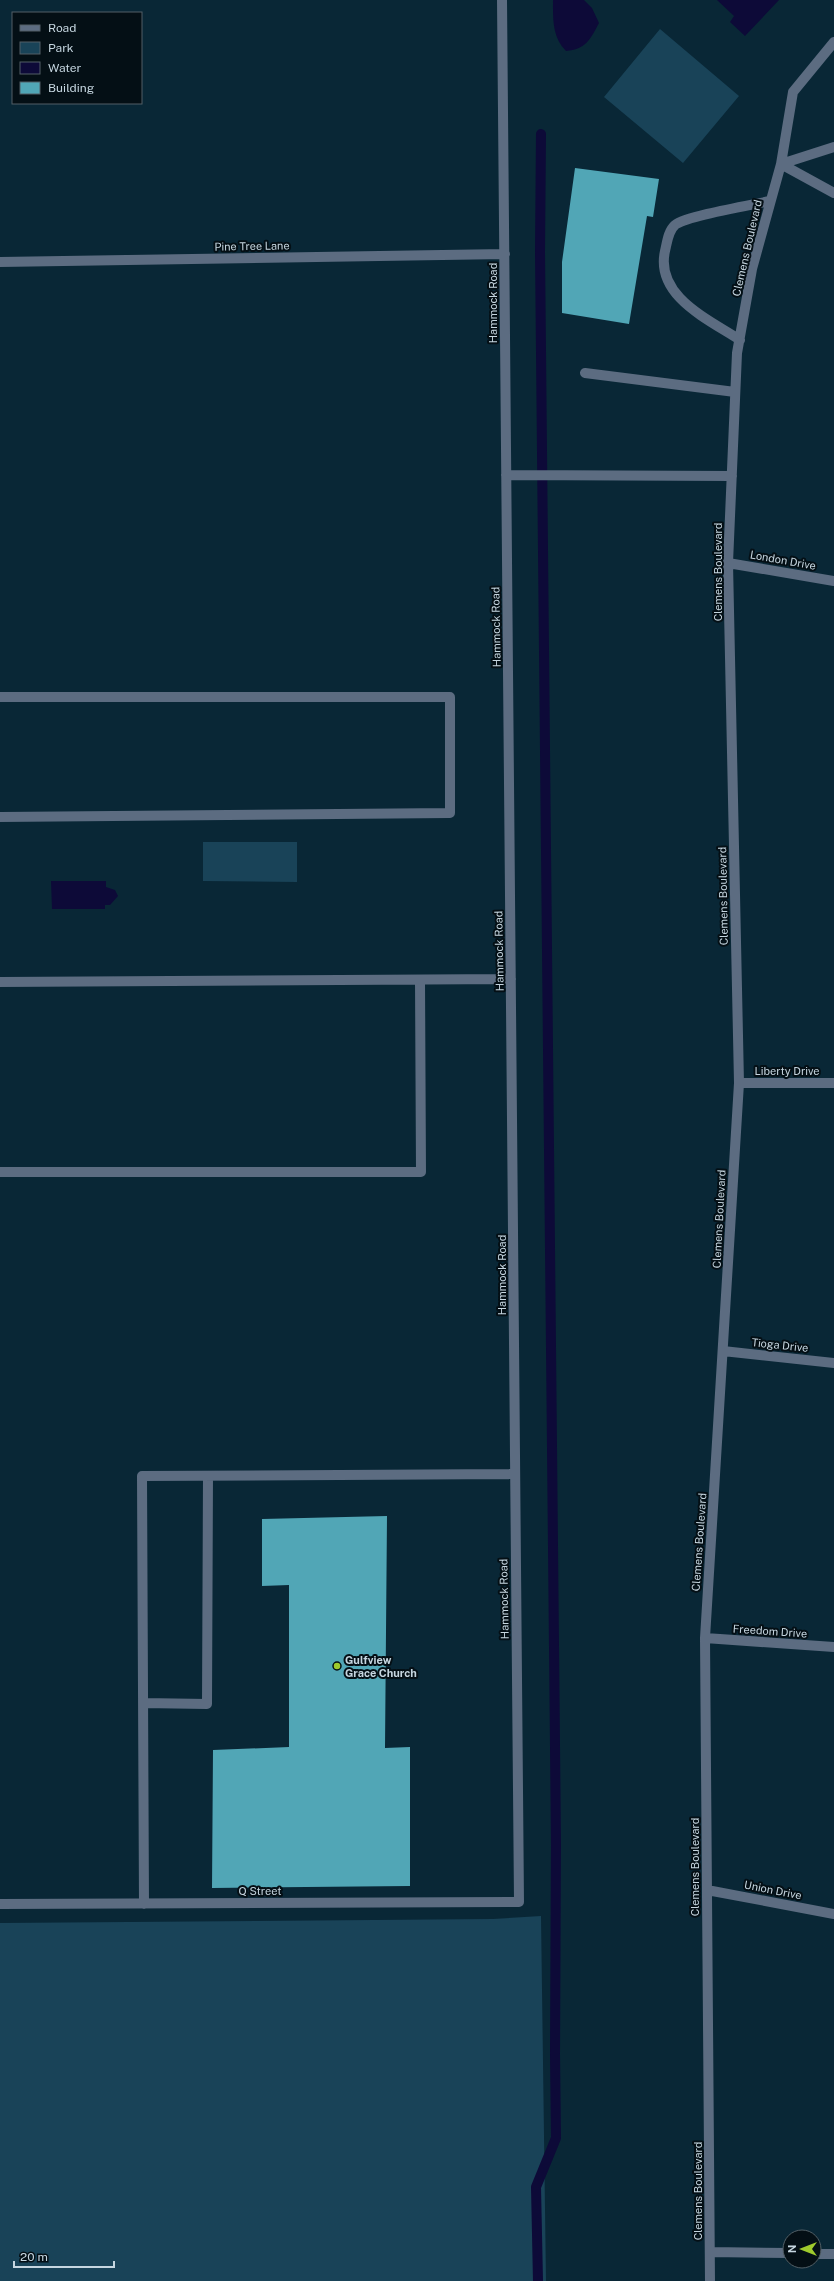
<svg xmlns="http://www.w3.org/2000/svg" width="834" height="2281" font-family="'Public Sans',sans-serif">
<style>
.green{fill:#194358}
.water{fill:#0d0a38}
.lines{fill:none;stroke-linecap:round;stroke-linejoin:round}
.stream{stroke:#0d0a38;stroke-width:10}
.building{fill:#51a6b6}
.minor{stroke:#5c6c81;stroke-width:10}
.poi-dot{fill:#9fca2d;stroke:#040f15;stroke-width:1.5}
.labels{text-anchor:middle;stroke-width:4;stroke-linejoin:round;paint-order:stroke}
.street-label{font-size:11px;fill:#c6d6e0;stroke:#040f15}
.poi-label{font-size:11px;font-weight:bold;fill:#c6d6e0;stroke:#040f15;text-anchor:start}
</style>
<rect width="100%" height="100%" fill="#092736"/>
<path class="green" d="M660 29 739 96 683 163 604 97Z
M203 842H297V882L203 881Z
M541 1916 546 2281H0V1923L493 1919Z"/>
<path class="water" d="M553 0H584L592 8 599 23C590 40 586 49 566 51 552 37 553 19 553 0Z
M717 0H779L745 36 730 22 734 16Z
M51 881H106V887L115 890 118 896 110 905H105V909H52Z"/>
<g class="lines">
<path class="stream" d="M538 2281 536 2187 556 2138 555 2054 556 1845 540 252 541 134"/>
</g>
<path class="building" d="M575 168 659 179 653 217 647 216 629 324 562 313V262Z
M387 1516 385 1748 410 1747V1886L212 1888 213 1750 289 1747V1585L262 1586V1519Z"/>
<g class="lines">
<path class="minor" d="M834 42 793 92 781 164 834 147
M0 262 505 254
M740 340C708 319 655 296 665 251 667 243 668 231 675 225 686 216 752 205 770 201
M585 373 735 392
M506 475 732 476
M728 563 834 581
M0 697H450V813L0 817
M0 982 511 979
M739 1083H834
M0 1172H421L420 980
M723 1351 834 1363
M705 1638 834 1647
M143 1703 207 1704 208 1476
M707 1890 834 1914
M0 1904 519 1902 502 0
M144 1904 142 1476 515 1474
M710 2252 790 2253
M814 2254H834
M710 2281 705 1638 739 1083 728 563 737 353 752 269 781 164 834 193"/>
</g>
<circle class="poi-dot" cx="337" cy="1666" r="4"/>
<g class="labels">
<g class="street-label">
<text transform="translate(252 246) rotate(-1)" y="4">Pine Tree Lane</text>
<text transform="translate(747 248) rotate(-77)" y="4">Clemens Boulevard</text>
<text transform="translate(493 303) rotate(-90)" y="4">Hammock Road</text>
<text transform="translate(783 560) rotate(10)" y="4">London Drive</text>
<text transform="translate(718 572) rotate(-90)" y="4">Clemens Boulevard</text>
<text transform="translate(496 627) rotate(-91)" y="4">Hammock Road</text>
<text transform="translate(723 896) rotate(-91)" y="4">Clemens Boulevard</text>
<text transform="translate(499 951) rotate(-91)" y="4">Hammock Road</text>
<text x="787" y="1075">Liberty Drive</text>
<text transform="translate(719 1219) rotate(-87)" y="4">Clemens Boulevard</text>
<text transform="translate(502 1275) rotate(-90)" y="4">Hammock Road</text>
<text transform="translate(780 1345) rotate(6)" y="4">Tioga Drive</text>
<text transform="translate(699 1542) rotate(-86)" y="4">Clemens Boulevard</text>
<text transform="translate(504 1599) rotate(-91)" y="4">Hammock Road</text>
<text transform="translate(770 1631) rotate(4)" y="4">Freedom Drive</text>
<text transform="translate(695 1867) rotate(-90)" y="4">Clemens Boulevard</text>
<text transform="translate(773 1890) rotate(11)" y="4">Union Drive</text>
<text x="260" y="1895">Q Street</text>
<text transform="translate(698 2191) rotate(-90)" y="4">Clemens Boulevard</text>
</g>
<g class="poi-label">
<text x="345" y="1664">Gulfview<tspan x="345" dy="13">Grace Church</tspan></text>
</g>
</g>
<rect x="12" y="12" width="130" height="92" fill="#040f15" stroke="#525f66"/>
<rect x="20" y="25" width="20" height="6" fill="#5c6c81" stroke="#525f66"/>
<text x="48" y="32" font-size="12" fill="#c6d6e0">Road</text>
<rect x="20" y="42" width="20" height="12" fill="#194358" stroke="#525f66"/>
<text x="48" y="52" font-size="12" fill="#c6d6e0">Park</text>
<rect x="20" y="62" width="20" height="12" fill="#0d0a38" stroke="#525f66"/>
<text x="48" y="72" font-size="12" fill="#c6d6e0">Water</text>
<rect x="20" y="82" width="20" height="12" fill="#51a6b6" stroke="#525f66"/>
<text x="48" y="92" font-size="12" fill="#c6d6e0">Building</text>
<g transform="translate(802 2249) rotate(270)"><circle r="19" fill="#040f15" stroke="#525f66"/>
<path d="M0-3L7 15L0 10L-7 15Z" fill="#9fca2d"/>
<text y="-6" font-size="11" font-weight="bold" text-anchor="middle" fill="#c6d6e0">N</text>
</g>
<path d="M14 2261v6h100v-6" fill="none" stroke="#c6d6e0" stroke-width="2"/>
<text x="20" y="2261" font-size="12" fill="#c6d6e0" stroke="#040f15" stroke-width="3" paint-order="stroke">20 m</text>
</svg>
